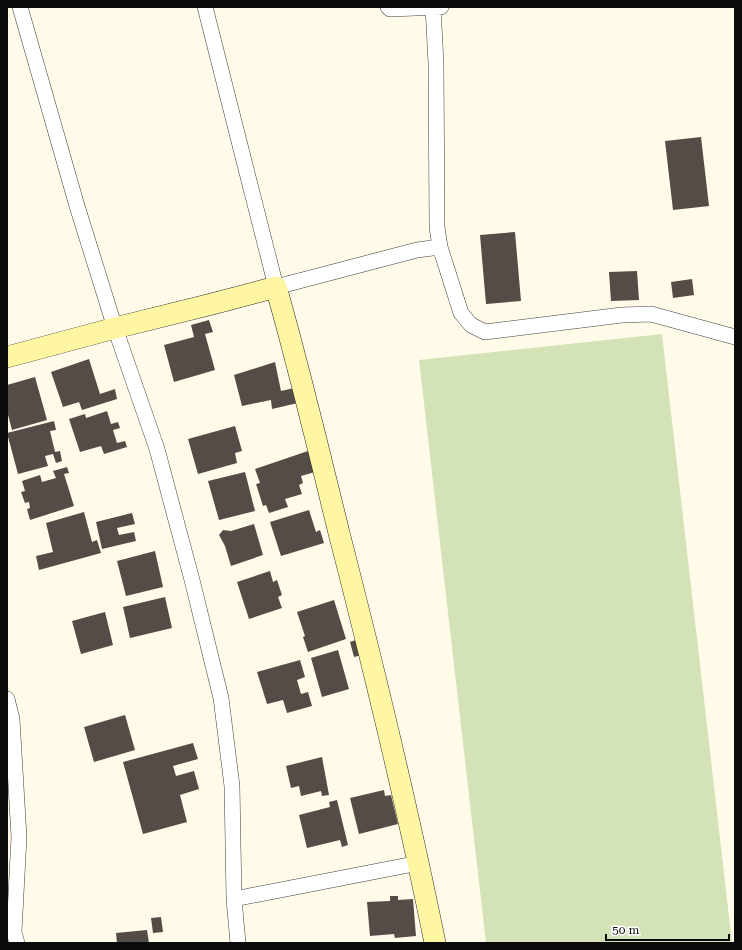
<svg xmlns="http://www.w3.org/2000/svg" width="742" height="950" font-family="'Roboto Serif',serif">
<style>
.cemetery{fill:#d4e2b8}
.building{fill:#544c46}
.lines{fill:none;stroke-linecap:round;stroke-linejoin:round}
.street-casing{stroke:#3e3e3e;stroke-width:16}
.secondary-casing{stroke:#2d2d2d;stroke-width:22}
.street{stroke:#fff;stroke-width:15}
.secondary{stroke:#fff6a3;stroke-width:21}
</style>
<rect width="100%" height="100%" fill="#fffbe8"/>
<path class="cemetery" d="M662 334 732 943H486L419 360Z"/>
<path class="building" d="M701 137 709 206 673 210 665 141Z
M515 232 521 301 486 304 480 235Z
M637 271 639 300 611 301 609 272Z
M692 279 694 295 673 298 671 282Z
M209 320 213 332 205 334 215 370 174 382 164 345 194 337 191 325Z
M89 359 100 394 115 389 117 399 82 410 79 402 63 407 51 372Z
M275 362 281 391 294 388 298 403 272 409 271 400 242 406 234 375Z
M35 377 47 420 12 430 7 411V385Z
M107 411 111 424 118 422 120 428 113 430 117 443 125 441 127 447 104 454 101 446 80 452 69 419 85 414 86 418Z
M54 421 56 430 50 431 55 452 60 451 62 461 56 463 53 454 45 456 48 466 18 474 7 433Z
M235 426 242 451 235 453 237 463 198 474 188 439Z
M308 451 315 472 301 476 303 483 299 485 302 494 285 499 288 507 269 513 266 505 263 506 256 484 260 483 255 469Z
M67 467 69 473 64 474 74 506 30 520 27 509 30 508 29 502 25 503 21 492 25 491 22 481 40 475 42 482 56 478 53 471Z
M245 472 255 511 219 520 208 481Z
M309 510 316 532 320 530 324 543 281 556 270 522Z
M84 512 92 542 97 540 101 553 39 570 36 556 53 552 46 523Z
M132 513 135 524 117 528 119 535 134 532 136 541 102 549 96 522Z
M254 524 263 555 231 566 225 546 219 535 223 530 231 531Z
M155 551 163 587 126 596 117 561Z
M270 571 273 582 277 580 282 595 278 597 282 608 249 619 237 582Z
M165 597 172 628 130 638 123 607Z
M334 600 346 639 308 652 303 637 305 636 297 612Z
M105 612 113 645 81 654 72 621Z
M361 638 366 654 354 657 350 642Z
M338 650 349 689 322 697 311 658Z
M300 660 305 677 297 680 301 694 308 692 312 706 287 713 283 700 267 704 257 672Z
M125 715 135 750 94 762 84 727Z
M193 743 198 759 173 766 176 776 194 771 199 789 180 795 187 822 143 834 123 762Z
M322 757 329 795 322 796 321 791 301 796 299 786 291 788 286 766Z
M384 790 385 796 391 795 398 824 359 834 350 798Z
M337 800 348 845 342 847 340 840 307 848 299 815 330 807 329 802Z
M390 896H398V900L413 899 416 936 395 938 394 934 370 936 367 902 390 901Z
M161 917 163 932 153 933 151 918Z
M147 930 149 943H117L116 933Z"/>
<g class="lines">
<g class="street-casing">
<path id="street" d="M20 7 77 206 115 328 157 449 192 580 221 698 232 786 234 899 238 943
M205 7 276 287 417 250 440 247 437 227 436 63 433 7
M388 7 390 9 441 7
M440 247 461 313 471 325 485 332 622 315 651 314 735 337
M7 699 12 719 19 837 14 932 17 943
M234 899 419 863"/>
</g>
<g class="secondary-casing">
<path id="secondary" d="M7 357 115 328 212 304 276 287C299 368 319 451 339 533 374 669 407 805 435 943"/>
</g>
<use href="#street" class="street"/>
<use href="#secondary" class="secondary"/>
</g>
<rect width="742" height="950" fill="none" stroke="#0b0b0b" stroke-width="16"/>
<path d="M606 934v6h123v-6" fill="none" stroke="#0b0b0b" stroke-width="2"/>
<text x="612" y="934" font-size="12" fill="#0b0b0b" stroke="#ffffff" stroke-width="3" paint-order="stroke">50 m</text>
</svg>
